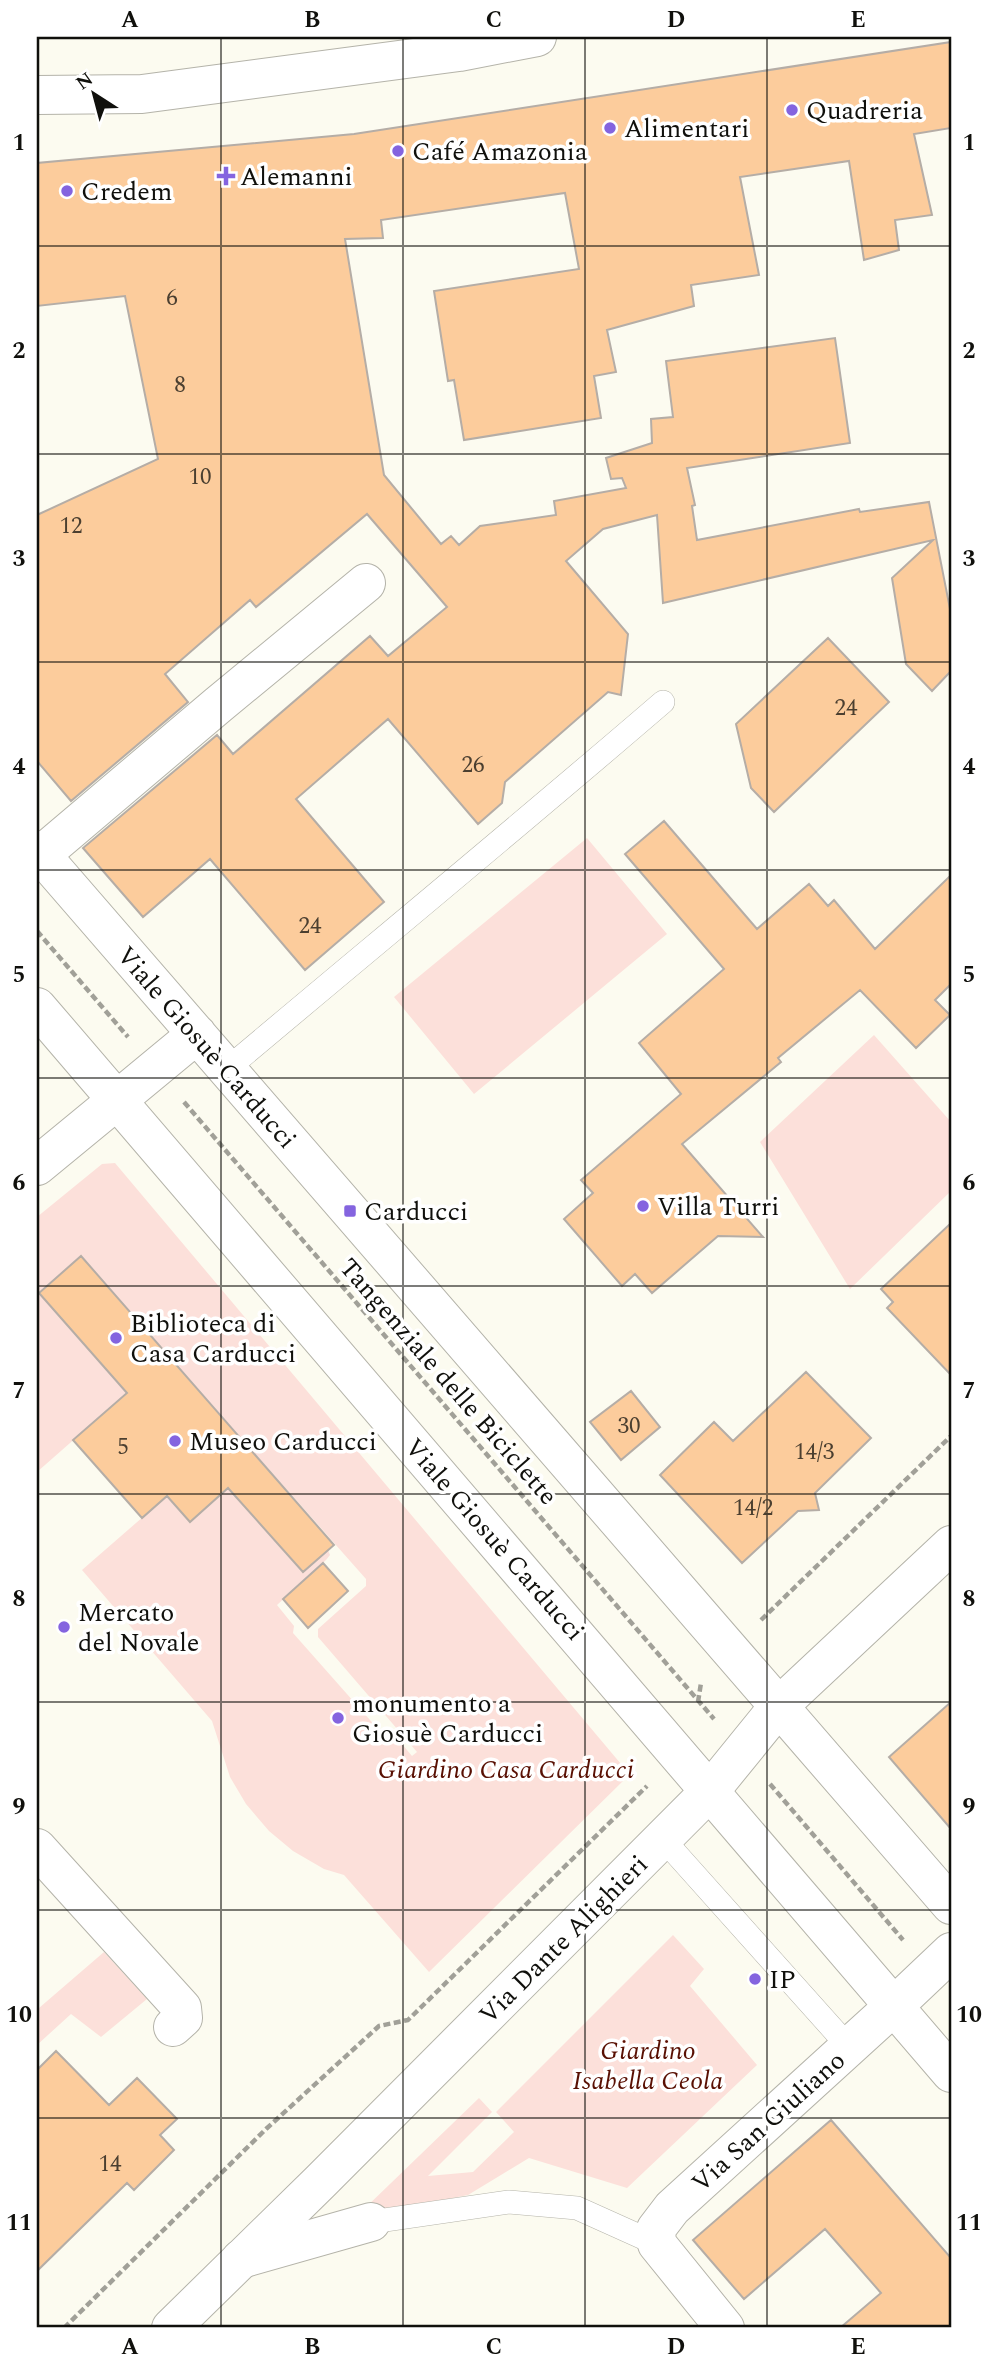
<svg xmlns="http://www.w3.org/2000/svg" width="988" height="2365" font-family="Spectral,serif">
<style>
.green{fill:#fce0da}
.building{fill:#fccc9c;stroke:#b5ada6;stroke-width:2}
.lines{fill:none;stroke-linecap:round;stroke-linejoin:round}
.lane-casing{stroke:#b4b3a9;stroke-width:24}
.street-casing{stroke:#b4b3a9;stroke-width:40}
.secondary-casing{stroke:#b4b3a9;stroke-width:40}
.primary-casing{stroke:#b4b3a9;stroke-width:40}
.path{stroke:#a1a098;stroke-width:4.5;stroke-dasharray:7 3.5;stroke-linecap:butt}
.lane{stroke:#fff;stroke-width:23}
.street{stroke:#fff;stroke-width:38}
.secondary{stroke:#fff;stroke-width:38}
.primary{stroke:#fff;stroke-width:38}
.grid{fill:none;stroke:#10100c;stroke-width:2;stroke-opacity:0.55}
.poi-dot{fill:#8464df;stroke:#fff;stroke-width:2.5}
.labels{text-anchor:middle;stroke-width:7;stroke-linejoin:round;paint-order:stroke}
.number-label{font-size:23px;fill:#4b3f30}
.poi-label{font-size:26px;fill:#10100c;stroke:#fff;text-anchor:start}
.street-label{font-size:26px;fill:#10100c;stroke:#fff}
.park-label{font-size:26px;font-style:italic;fill:#591003;stroke:#fff}
.neatline{fill:none;stroke:#10100c;stroke-width:2.5}
.grid-label{font-size:23px;text-anchor:middle;font-weight:bold;fill:#10100c}
</style>
<rect width="100%" height="100%" fill="#fcfbf0"/>
<path class="green" d="M587 838 667 934 474 1094 394 997Z
M874 1035 951 1122V1191L850 1289 760 1142Z
M115 1163 621 1764 623 1781 429 1972 344 1875 324 1869 293 1851 269 1831 246 1804 230 1777 212 1721 82 1570 167 1496 190 1522 228 1488 302 1572 328 1550 330 1555 326 1560 277 1605 294 1626 293 1633 385 1737H396L412 1756 417 1752 318 1637V1629L366 1586V1579L81 1257 39 1293 127 1393 37 1472V1217L102 1164Z
M673 1935 704 1969 690 1986 757 2065 627 2188 529 2158 468 2195 366 2215 361 2212 479 2098 492 2112 428 2176 473 2172 514 2132 496 2112Z
M104 1952 147 1999 101 2037 71 2014 37 2045V2006L39 2008Z"/>
<path class="building" d="M951 42V128L914 134 932 215 895 220 899 250 864 260 849 161 740 177 759 275 691 285 694 306 607 330 616 372 594 376 601 418 464 440 454 380 448 381 434 291 579 269 565 193 381 220 383 238 345 239 384 475 441 544 451 536 459 545 480 526 556 515 554 501 626 488 622 478 611 479 606 458 652 443 651 419 673 417 666 361 835 338 850 443 687 468 695 505 692 506 697 540 859 509 860 512 929 502 951 614V671L932 691 906 664 892 578 933 540 663 603 657 515 603 529 566 561 628 634 621 695 608 692 505 782 502 803 478 824 388 719 296 799 384 902 305 970 210 859 143 917 83 848 217 735 233 754 370 636 388 656 447 607 367 514 256 607 250 600 165 674 188 702 71 801 37 761V515L158 459 125 296 37 306V163L354 134Z
M828 638 889 702 774 812 751 788 736 724Z
M664 821 757 929 809 884 828 906 834 900 875 949 951 875V984L935 1000 950 1015 916 1048 860 990 778 1058 781 1062 682 1144 763 1237 718 1236 652 1293 635 1274 622 1286 564 1219 593 1193 581 1180 681 1094 639 1043 724 969 625 854Z
M951 1223V1375L887 1308 893 1302 881 1289Z
M81 1256 334 1545 303 1572 228 1488 190 1522 167 1496 142 1518 73 1440 127 1393 39 1293Z
M806 1372 871 1438 815 1493 819 1510 798 1511 742 1563 660 1475 714 1422 733 1441Z
M631 1391 660 1427 621 1460 590 1422Z
M323 1563 348 1591 308 1628 283 1599Z
M951 1702V1829L889 1757Z
M56 2051 109 2105 137 2078 177 2119 160 2135 174 2150 134 2190 127 2183 37 2271V2070Z
M831 2120 951 2258V2328H840L881 2293 825 2229 744 2299 693 2240Z"/>
<g class="lines">
<g class="lane-casing">
<path id="lane" d="M227 1069C372 947 519 826 663 702
M663 1839 849 2047
M371 2222 509 2202 577 2208 657 2244"/>
</g>
<g class="street-casing">
<path id="street" d="M41 855 218 705 366 583
M37 1166 116 1101
M37 1848 182 2008 183 2018 173 2027
M241 2259 371 2222
M725 2328 657 2244 656 2229 672 2208 894 2006"/>
</g>
<g class="secondary-casing">
<path id="secondary" d="M171 2328 320 2182 710 1791 779 1706 951 1545"/>
</g>
<g class="primary-casing">
<path id="primary" d="M37 95 142 94 459 52 537 37
M37 850 951 1905
M37 1007 951 2073
M116 1101 197 1034
M894 2006 951 1952"/>
</g>
<path class="path" d="M37 931 128 1037
M184 1102 714 1719
M761 1620 951 1436
M698 1702 701 1683
M770 1784 903 1940
M64 2328 266 2129 379 2026 408 2020 647 1786"/>
<use href="#lane" class="lane"/>
<use href="#street" class="street"/>
<use href="#secondary" class="secondary"/>
<use href="#primary" class="primary"/>
</g>
<path class="grid" d="M221 37V2328M403 37V2328M585 37V2328M767 37V2328M37 246H951M37 454H951M37 662H951M37 870H951M37 1078H951M37 1286H951M37 1494H951M37 1702H951M37 1910H951M37 2118H951"/>
<g class="poi-dot">
<circle cx="792" cy="110" r="7"/>
<circle cx="610" cy="128" r="7"/>
<circle cx="398" cy="151" r="7"/>
<path d="M222.5 165.5h7v7h7v7h-7v7h-7v-7h-7v-7h7z"/>
<circle cx="67" cy="191" r="7"/>
<circle cx="643" cy="1206" r="7"/>
<rect x="343" y="1204" width="14" height="14" rx="3.5"/>
<circle cx="116" cy="1338" r="7"/>
<circle cx="175" cy="1441" r="7"/>
<circle cx="64" cy="1627" r="7"/>
<circle cx="338" cy="1718" r="7"/>
<circle cx="755" cy="1979" r="7"/>
</g>
<g class="labels">
<g class="number-label">
<text x="172" y="305">6</text>
<text x="180" y="392">8</text>
<text x="200" y="484">10</text>
<text x="71" y="533">12</text>
<text x="846" y="715">24</text>
<text x="473" y="772">26</text>
<text x="310" y="933">24</text>
<text x="629" y="1433">30</text>
<text x="123" y="1454">5</text>
<text x="814" y="1459">14/3</text>
<text x="753" y="1515">14/2</text>
<text x="110" y="2171">14</text>
</g>
<g class="poi-label">
<text x="806" y="119">Quadreria</text>
<text x="624" y="137">Alimentari</text>
<text x="412" y="160">Café Amazonia</text>
<text x="240" y="185">Alemanni</text>
<text x="81" y="200">Credem</text>
<text x="657" y="1215">Villa Turri</text>
<text x="364" y="1220">Carducci</text>
<text x="130" y="1332">Biblioteca di<tspan x="130" dy="30">Casa Carducci</tspan></text>
<text x="189" y="1450">Museo Carducci</text>
<text x="78" y="1621">Mercato<tspan x="78" dy="30">del Novale</tspan></text>
<text x="352" y="1712">monumento a<tspan x="352" dy="30">Giosuè Carducci</tspan></text>
<text x="769" y="1988">IP</text>
</g>
<g class="street-label">
<text transform="translate(207 1047) rotate(49)" y="9">Viale Giosuè Carducci</text>
<text transform="translate(449 1381) rotate(49)" y="9">Tangenziale delle Biciclette</text>
<text transform="translate(495 1539) rotate(49)" y="9">Viale Giosuè Carducci</text>
<text transform="translate(563 1939) rotate(-45)" y="9">Via Dante Alighieri</text>
<text transform="translate(768 2121) rotate(-42)" y="9">Via San Giuliano</text>
</g>
<g class="park-label">
<text x="506" y="1778">Giardino Casa Carducci</text>
<text x="648" y="2059">Giardino<tspan x="648" dy="30">Isabella Ceola</tspan></text>
</g>
</g>
<rect width="988" height="2365" fill="none" stroke="#ffffff" stroke-width="77"/>
<g transform="translate(94 94) rotate(324)" stroke="#ffffff" stroke-width="5" paint-order="stroke">
<path d="M0-5L12 26L0 18L-12 26Z" fill="#10100c"/>
<text y="-10" font-size="19" font-weight="bold" text-anchor="middle" fill="#10100c">N</text>
</g>
<rect x="38" y="38" width="912" height="2288" class="neatline"/>
<g class="grid-label">
<text x="130" y="27">A</text>
<text x="312" y="27">B</text>
<text x="494" y="27">C</text>
<text x="676" y="27">D</text>
<text x="858" y="27">E</text>
<text x="19" y="150">1</text>
<text x="969" y="150">1</text>
<text x="19" y="358">2</text>
<text x="969" y="358">2</text>
<text x="19" y="566">3</text>
<text x="969" y="566">3</text>
<text x="19" y="774">4</text>
<text x="969" y="774">4</text>
<text x="19" y="982">5</text>
<text x="969" y="982">5</text>
<text x="19" y="1190">6</text>
<text x="969" y="1190">6</text>
<text x="19" y="1398">7</text>
<text x="969" y="1398">7</text>
<text x="19" y="1606">8</text>
<text x="969" y="1606">8</text>
<text x="19" y="1814">9</text>
<text x="969" y="1814">9</text>
<text x="19" y="2022">10</text>
<text x="969" y="2022">10</text>
<text x="19" y="2230">11</text>
<text x="969" y="2230">11</text>
<text x="130" y="2354">A</text>
<text x="312" y="2354">B</text>
<text x="494" y="2354">C</text>
<text x="676" y="2354">D</text>
<text x="858" y="2354">E</text>
</g>
</svg>
